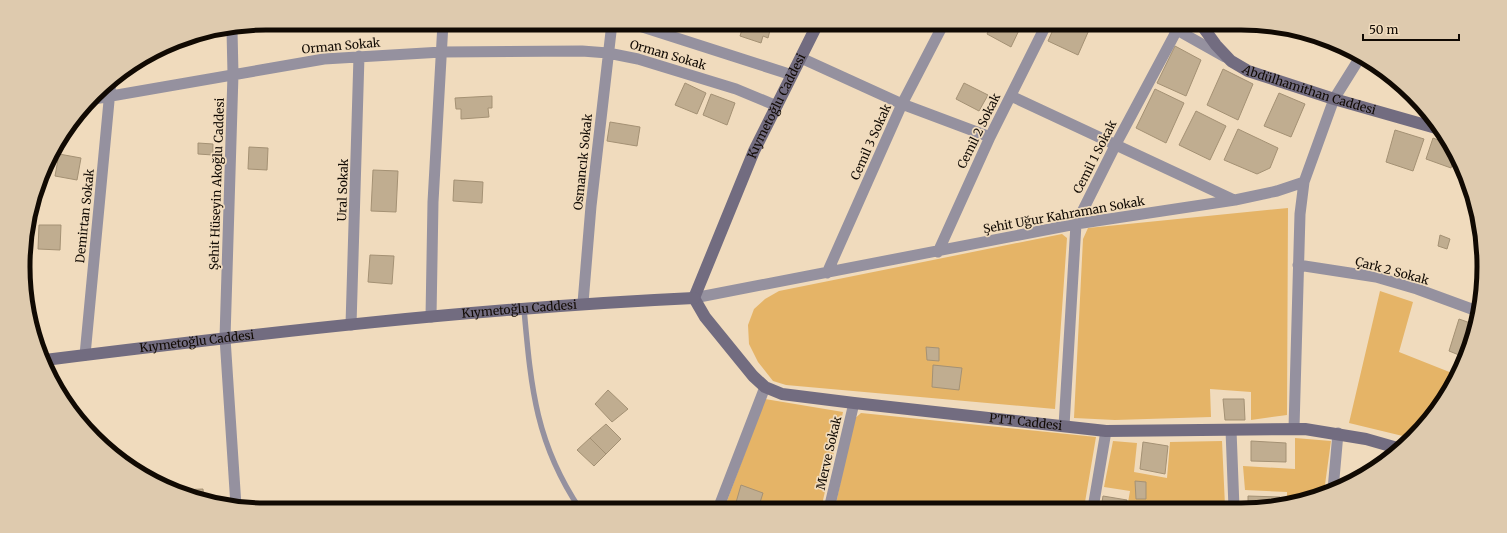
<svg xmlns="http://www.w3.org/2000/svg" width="1507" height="533" font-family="Merriweather,serif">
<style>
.green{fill:#e5b467}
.building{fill:#c0ad90;stroke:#a49174}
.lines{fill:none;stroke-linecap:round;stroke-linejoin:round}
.lane{stroke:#95919f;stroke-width:5.5}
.street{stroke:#95919f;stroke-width:11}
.secondary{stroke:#726c80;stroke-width:12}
.labels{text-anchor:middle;stroke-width:3.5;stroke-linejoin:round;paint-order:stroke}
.street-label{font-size:12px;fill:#110a03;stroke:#f0dbbd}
.rim{fill:none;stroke:#110a03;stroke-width:5}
</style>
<rect width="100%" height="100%" fill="#f0dbbd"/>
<path class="green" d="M1288 208 1287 415 1251 420V392L1210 389 1211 417 1115 420 1074 418 1083 239 1088 228Z
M1062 234 1067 238 1055 409 786 385 773 381 758 362 749 344 748 325 754 309 765 299 779 291Z
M1380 291 1413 302 1399 352 1457 375 1451 388 1411 438 1349 423Z
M765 399 843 412 821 509H724Z
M861 413 1096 437 1084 508 835 509 853 420Z
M1295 438 1331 441 1324 492 1287 504V492L1245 490 1243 466 1295 469Z
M1113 441 1137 443 1134 472 1167 478 1170 442 1222 441 1225 506 1167 503 1166 508H1127L1130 491 1104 487Z"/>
<path class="building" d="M744 23H772L768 38 763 36 761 43 740 36Z
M992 23H1015L1021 26 1011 47 987 34Z
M1056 23H1075L1089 30 1078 55 1048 41Z
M1175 46 1201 60 1186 96 1157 83Z
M1223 69 1253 84 1238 120 1207 105Z
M685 83 706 93 697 114 675 105Z
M964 83 988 95 979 111 956 99Z
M1155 89 1184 103 1166 143 1136 128Z
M1279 93 1305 104 1291 137 1264 126Z
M711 94 735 103 727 125 703 115Z
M492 96V108H488L489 117 461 119V109H456L455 98Z
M1196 111 1226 126 1210 160 1179 145Z
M610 122 640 127 637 146 607 141Z
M1238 129 1278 148 1270 168 1257 174 1224 160Z
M1395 130 1424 139 1413 171 1386 162Z
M1433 138 1451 145 1455 155 1451 168 1426 159Z
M198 143 213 144V155L198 154Z
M249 147 268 148 267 170 248 169Z
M59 154 81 158 77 180 55 176Z
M373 170 398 171 396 212 371 211Z
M454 180 483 182 482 203 453 201Z
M39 225H61L60 250 38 249Z
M1440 235 1450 239 1447 249 1438 246Z
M370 255 394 256 392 284 368 282Z
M1459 319 1476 325 1464 357 1449 351Z
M926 347 939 348V361L927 360Z
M933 365 962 368 959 390 932 387Z
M608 390 628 409 612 422 595 404Z
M1223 399H1244L1245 420H1225Z
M606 424 621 439 606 454 590 438Z
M590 438 606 454 594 466 577 450Z
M1251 441 1286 443V462L1251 461Z
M1143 442 1168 446 1165 474 1140 469Z
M1135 481 1146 482V499H1136Z
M1342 482 1351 483 1341 487Z
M741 485 763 493 758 509H745L735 506Z
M203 489 204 502 179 490Z
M1103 496 1127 500 1126 508H1101Z
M1248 496 1280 497V506L1273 508H1248Z
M1177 505 1206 508H1177Z"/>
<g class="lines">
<path class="lane" d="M524 309C531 386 535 442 580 509"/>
<path class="street" d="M630 23 792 75
M1182 23 1177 30 1225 57
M232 30 233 74 225 338 236 506
M801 58 902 104 990 137
M1011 96 1234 200
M94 99 324 59 442 52 582 51 608 53 638 59 736 89 777 106
M938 252 990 137 1047 23
M1298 265 1376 277 1417 289 1477 311
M827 273 902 104 944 23
M694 298 1076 224 1235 200 1277 191 1304 182 1334 99 1359 59
M583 303 591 206 612 23
M431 317 433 202 443 23
M351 325 359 56
M85 355 111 80
M1064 426 1076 224 1116 144 1177 30 1163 23
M1294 428 1300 214 1304 182
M1231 430 1234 508
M1333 490 1338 433
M1093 508 1106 431
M718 509 765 387
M829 509 854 403"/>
<g class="secondary">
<path id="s1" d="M1200 23 1216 45 1231 61 1248 71 1334 99 1436 128"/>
<path id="s2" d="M694 298 705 317 753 376 765 387 782 394 854 403 1106 431 1305 429 1366 439 1401 449"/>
<path id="s3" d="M694 298 754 151 818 23"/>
<path id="s4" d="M45 360C261 333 477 308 694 298"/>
</g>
</g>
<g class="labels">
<g class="street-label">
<text transform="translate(341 46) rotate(-5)" y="4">Orman Sokak</text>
<text transform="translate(668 55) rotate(16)" y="4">Orman Sokak</text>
<text dy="4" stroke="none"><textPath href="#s1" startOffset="133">Abdülhamithan Caddesi</textPath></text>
<text dy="4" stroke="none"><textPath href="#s3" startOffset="209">Kıymetoğlu Caddesi</textPath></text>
<text transform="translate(979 131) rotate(-64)" y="4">Cemil 2 Sokak</text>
<text transform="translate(871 142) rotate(-66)" y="4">Cemil 3 Sokak</text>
<text transform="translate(1095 157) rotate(-63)" y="4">Cemil 1 Sokak</text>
<text transform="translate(583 162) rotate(-84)" y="4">Osmancık Sokak</text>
<text transform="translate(217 184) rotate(-88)" y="4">Şehit Hüseyin Akoğlu Caddesi</text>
<text transform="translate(343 190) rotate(-88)" y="4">Ural Sokak</text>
<text transform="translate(1064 215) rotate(-10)" y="4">Şehit Uğur Kahraman Sokak</text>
<text transform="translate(85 216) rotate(-84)" y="4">Demirtan Sokak</text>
<text transform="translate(1392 271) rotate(15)" y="4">Çark 2 Sokak</text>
<text dy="4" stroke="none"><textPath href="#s4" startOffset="477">Kıymetoğlu Caddesi</textPath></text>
<text dy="4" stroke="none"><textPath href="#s4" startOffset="153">Kıymetoğlu Caddesi</textPath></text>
<text dy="4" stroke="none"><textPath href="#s2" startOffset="378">PTT Caddesi</textPath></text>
<text transform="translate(829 453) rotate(-77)" y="4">Merve Sokak</text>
</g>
</g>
<path d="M0 0H1507V533H0ZM266 30H1241A236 236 0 0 1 1477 266V267A236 236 0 0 1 1241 503H266A236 236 0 0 1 30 267V266A236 236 0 0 1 266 30Z" fill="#decaae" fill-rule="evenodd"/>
<path class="rim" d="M266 30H1241A236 236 0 0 1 1477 266V267A236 236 0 0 1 1241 503H266A236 236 0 0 1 30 267V266A236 236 0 0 1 266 30Z"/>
<path d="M1363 34v6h96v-6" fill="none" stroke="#110a03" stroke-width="2"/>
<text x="1369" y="34" font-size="12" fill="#110a03" stroke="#f0dbbd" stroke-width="3" paint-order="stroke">50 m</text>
</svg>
